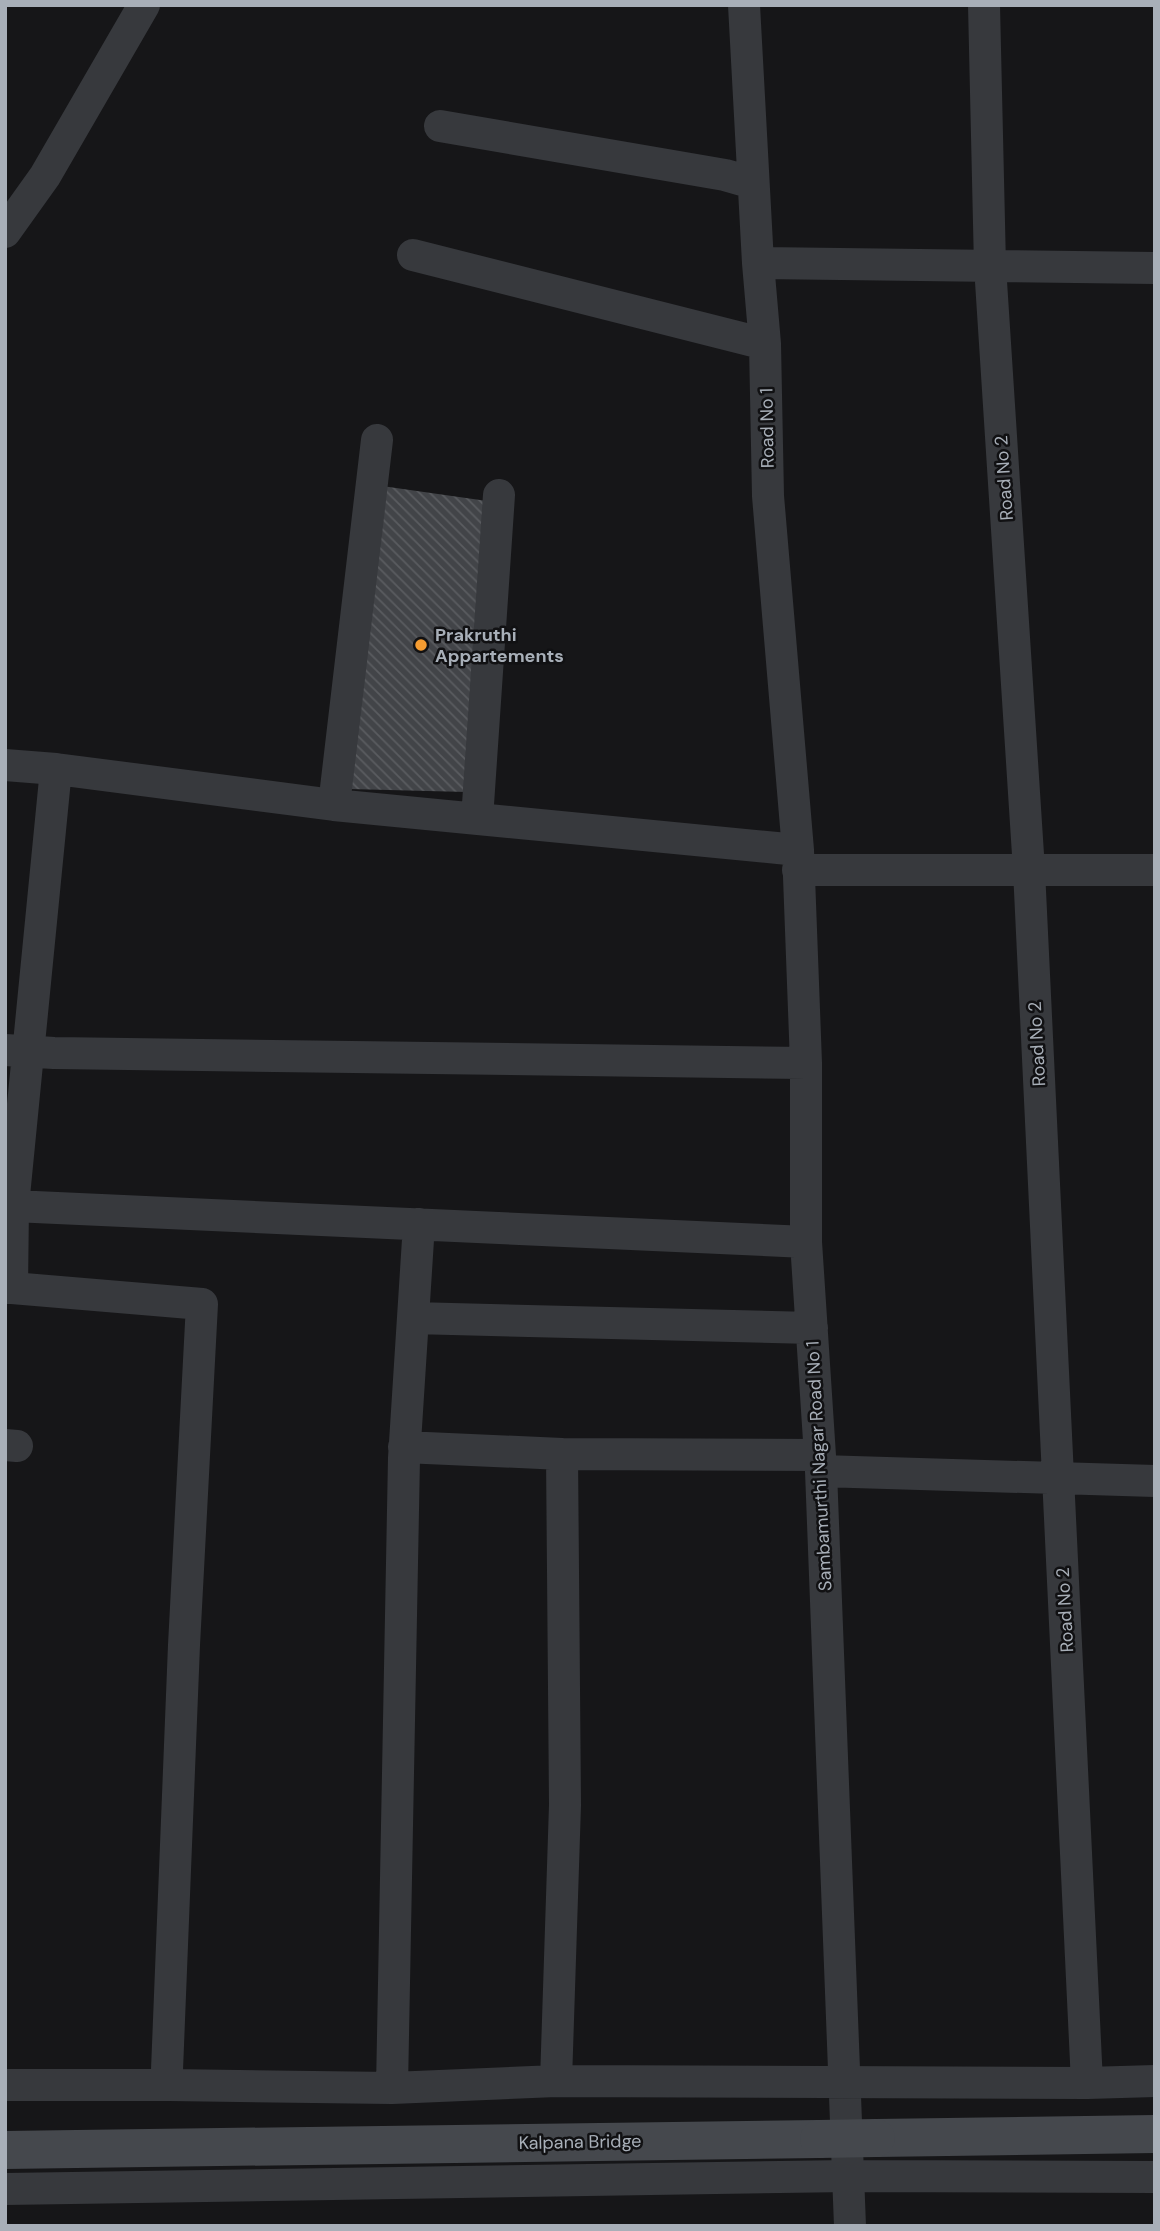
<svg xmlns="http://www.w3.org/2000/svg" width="1160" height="2231" font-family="'DM Sans',sans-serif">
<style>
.building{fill:url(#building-back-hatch)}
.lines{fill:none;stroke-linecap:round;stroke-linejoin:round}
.street{stroke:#37393d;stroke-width:32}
.secondary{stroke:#45484d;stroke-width:38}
.secondary-bridge{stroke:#45484d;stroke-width:38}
.poi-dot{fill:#f59c31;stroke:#111113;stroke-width:2.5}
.labels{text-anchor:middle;stroke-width:5;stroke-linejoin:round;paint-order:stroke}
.street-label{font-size:18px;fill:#a8afb8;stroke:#111113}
.poi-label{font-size:18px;font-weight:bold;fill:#a8afb8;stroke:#111113;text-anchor:start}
</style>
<defs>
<pattern id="building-back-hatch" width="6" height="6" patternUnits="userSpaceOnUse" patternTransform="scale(1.75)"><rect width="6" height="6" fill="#424448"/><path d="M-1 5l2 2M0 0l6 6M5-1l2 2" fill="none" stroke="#5a5c60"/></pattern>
</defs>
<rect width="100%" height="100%" fill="#161618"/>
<path class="building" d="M382 486 487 501 467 792 349 789Z"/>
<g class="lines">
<path class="street" d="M744 5 758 263 765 344 768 496 798 850 806 1063V1242L821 1471 850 2226
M984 5 990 266 1029 870 1087 2083
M440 126 725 175 753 183
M5 232 45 176 144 5
M413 255 765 344
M758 263 1155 268
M5 765 56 769 13 1206 806 1242
M56 769 334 805 798 850
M334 805 377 440
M477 819 499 495
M798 870H1155
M5 1050 54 1053 806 1063
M419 1224 404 1458 392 2088 556 2081 1087 2083 1155 2081
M5 1288H12L13 1206
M12 1288 202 1304 184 1645 167 2070 170 2085 392 2088
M413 1318 812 1328
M5 1445 17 1446
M404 1447 562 1454 565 1805 556 2081
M562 1454 820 1455
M821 1471 1155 1481
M5 2085H170
M5 2189 849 2176 1155 2177"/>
<path class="secondary" d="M876 2138 1155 2134
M5 2150 819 2139"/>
<path class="secondary-bridge" d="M819 2139 876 2138"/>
</g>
<circle class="poi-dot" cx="421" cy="645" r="7"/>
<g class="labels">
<g class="street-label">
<text transform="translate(767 428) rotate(-91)" y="6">Road No 1</text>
<text transform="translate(1004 478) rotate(-94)" y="6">Road No 2</text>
<text transform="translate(1037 1044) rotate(-93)" y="6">Road No 2</text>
<text transform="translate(819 1466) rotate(-93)" y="6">Sambamurthi Nagar Road No 1</text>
<text transform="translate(1065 1610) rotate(-93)" y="6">Road No 2</text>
<text transform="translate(580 2142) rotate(-1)" y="6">Kalpana Bridge</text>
</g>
<g class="poi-label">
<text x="435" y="641">Prakruthi<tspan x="435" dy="21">Appartements</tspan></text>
</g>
</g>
<rect width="1160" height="2231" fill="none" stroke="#a8afb8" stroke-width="14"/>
</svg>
